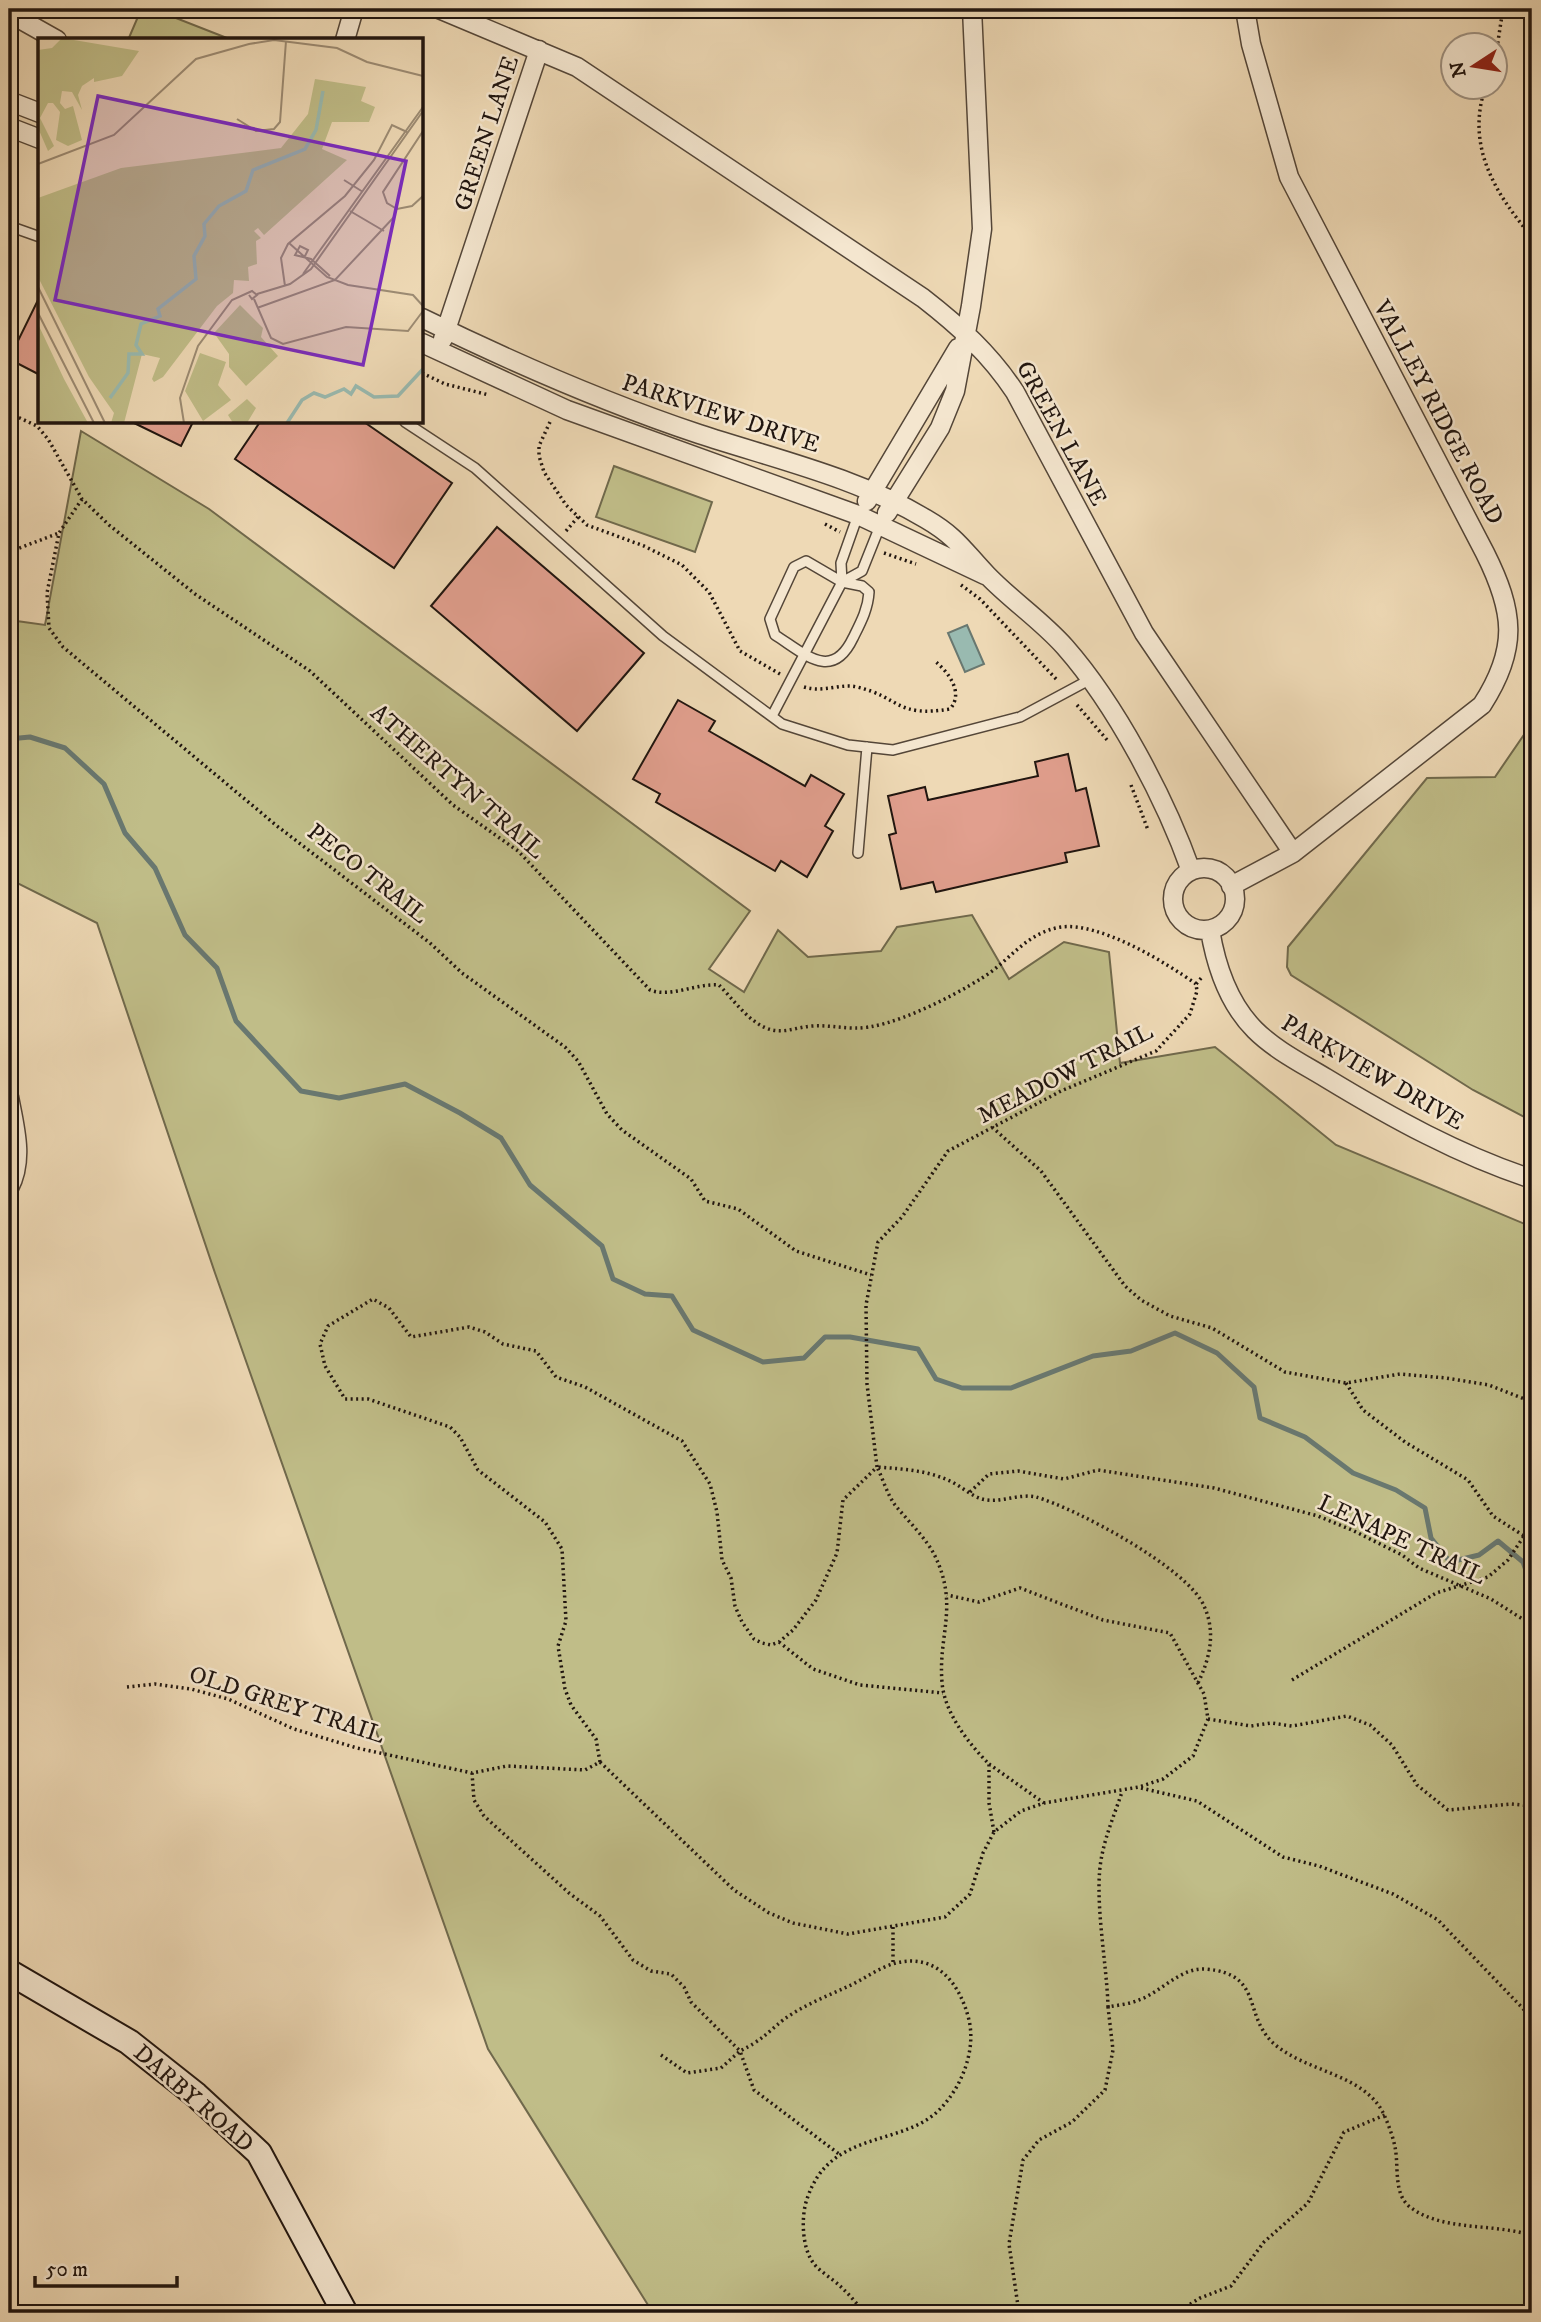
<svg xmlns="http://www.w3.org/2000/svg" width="1541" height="2322" font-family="'IM FELL DW Pica',serif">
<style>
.green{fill:#c0bd88;stroke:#70694c;stroke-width:2}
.water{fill:#99bab0;stroke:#697870;stroke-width:2}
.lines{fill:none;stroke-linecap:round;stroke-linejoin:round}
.stream{stroke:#697870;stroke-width:5}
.building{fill:#e19f8e;stroke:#20150f;stroke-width:2}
.service-casing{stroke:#544638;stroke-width:12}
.minor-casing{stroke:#544638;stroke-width:21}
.secondary-casing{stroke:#20150f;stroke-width:28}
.path{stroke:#20150f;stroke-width:3.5;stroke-dasharray:2 3.5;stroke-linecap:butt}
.service{stroke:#f4e6cf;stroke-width:9}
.minor{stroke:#f4e6cf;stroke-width:18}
.secondary{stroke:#f4e6cf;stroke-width:24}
.labels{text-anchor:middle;stroke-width:5;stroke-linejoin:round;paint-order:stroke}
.street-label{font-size:24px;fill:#20150f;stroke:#f4e6cf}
.inset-river{fill:none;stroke:#99bab0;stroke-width:3.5}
.inset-road{fill:none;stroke:#9c8b73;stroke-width:2}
.view{fill:#7b2cbf;fill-opacity:0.15;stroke:#7b2cbf;stroke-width:3.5}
.inset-edge{fill:none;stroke:#20150f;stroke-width:3.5}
</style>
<rect width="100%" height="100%" fill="#eed9b5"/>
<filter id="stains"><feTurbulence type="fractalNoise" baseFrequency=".00286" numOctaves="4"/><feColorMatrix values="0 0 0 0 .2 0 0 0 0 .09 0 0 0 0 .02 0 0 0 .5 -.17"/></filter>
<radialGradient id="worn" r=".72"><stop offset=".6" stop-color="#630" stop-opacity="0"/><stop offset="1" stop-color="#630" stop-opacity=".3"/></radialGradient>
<path class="green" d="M145 9H153L232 40H128L140 12Z
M81 431 209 509 750 911 709 969 744 992 778 930 808 957 881 951 897 927 972 915 1009 979 1064 942 1109 952 1120 1063 1215 1047 1336 1145 1532 1227V2313H653L488 2049 215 1273 97 923 9 879V620L45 625Z
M614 466 712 502 695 552 596 517Z
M1532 723V1121L1473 1090 1291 975 1287 967 1288 947 1427 778 1495 777Z"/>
<path class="water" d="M967 625 984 664 965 672 948 633Z"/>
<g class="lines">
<path class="stream" d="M9 739 30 737 65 748 104 784 125 833 155 868 185 935 217 968 236 1021 301 1091 339 1098 405 1084 460 1113 501 1138 530 1185 602 1246 613 1279 645 1294 672 1296 693 1330 763 1362 804 1358 825 1337H850L918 1349 936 1379 962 1388H1011L1093 1356 1131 1351 1175 1333 1217 1353 1254 1387 1260 1418 1305 1437 1353 1473 1396 1490 1425 1508 1431 1538 1450 1562 1479 1555 1498 1541 1523 1562 1532 1587"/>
</g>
<path class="building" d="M40 296V375L9 359Z
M132 422H193L181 446Z
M260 422H364L452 483 394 568 235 459Z
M497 527 644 653 577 731 431 606Z
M678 700 715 721 709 731 805 786 811 775 844 794 825 826 833 831 807 877 781 861 775 871 656 802 660 794 633 779Z
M1068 754 1076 791 1086 788 1099 846 1065 853 1067 862 936 892 933 882 901 889 889 835 896 833 888 796 925 787 928 800 1038 776 1035 762Z"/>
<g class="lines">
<g class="service-casing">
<path id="service" d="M9 226 40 237
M405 422 475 468 663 636 782 724 848 745 893 750 1020 717 1089 680
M806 561 842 582 862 586 869 592C868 609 861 622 853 638 832 682 805 654 775 635L770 619 794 567Z
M842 582 862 571 880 526
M772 716 842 582 841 563 858 515
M858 853 867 747"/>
</g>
<g class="minor-casing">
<path id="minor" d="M439 9 577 67 923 298C959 326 990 354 1015 392L1144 633 1293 853
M9 13 57 40
M345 40 354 9
M9 101 40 113
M9 127 40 139
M422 318C512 362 603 402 699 434 775 459 856 477 926 519 957 537 964 551 987 575 1012 601 1041 620 1065 647 1116 705 1165 798 1191 871
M443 339 539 50
M422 343 567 410 858 515 985 575
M867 501 958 348
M887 513 940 428 955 391 971 306 982 229 972 9
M1173 899a31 31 0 1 1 62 0a31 31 0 1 1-62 0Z
M1231 886 1293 853 1482 705C1519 648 1514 611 1485 553L1289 177 1251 44 1245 9
M1210 930C1216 966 1229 1004 1255 1030 1275 1050 1303 1064 1326 1078 1392 1118 1459 1155 1532 1179
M9 1097C15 1128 24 1160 9 1188"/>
</g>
<g class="secondary-casing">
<path id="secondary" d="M9 1972 129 2042 196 2095 259 2153 345 2313"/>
</g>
<path class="path" d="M1496 54 1503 9
M1485 88C1466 147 1495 193 1532 237
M422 373 445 384 489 395
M9 413 37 426 48 439 82 499 109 525 195 594 310 671 453 805 518 851 650 990C670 998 697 983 719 985 733 999 747 1020 766 1028 782 1035 796 1027 812 1026 827 1025 840 1028 855 1028 890 1029 952 997 982 978 1010 961 1025 933 1061 927 1100 922 1165 962 1196 984
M550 422 539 446V456L544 472 566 505 587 525 644 546 682 565 709 592 740 651 780 674
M82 499 59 533 47 593 49 628 63 647 277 826 430 943 462 973 565 1047 578 1061 607 1114 622 1130 691 1179 705 1201 738 1209 796 1251 871 1275
M825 524 840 532
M566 531 578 517
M9 552 59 533
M884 553 916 564
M961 585 980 599 1058 681
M804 687C824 693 841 683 857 687 900 697 896 718 950 709 964 693 949 673 936 662
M1077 705 1108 741
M1131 785 1148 830
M1322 1056 1348 1052 1353 1056
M992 1127 1041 1171 1125 1286 1141 1300 1170 1316 1212 1328 1285 1372 1346 1383 1400 1374 1446 1378 1489 1385 1532 1402
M1346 1383 1363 1410 1405 1442 1468 1480 1493 1516 1532 1541
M970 1492 989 1474 1018 1471 1064 1479 1098 1470 1214 1488 1318 1516 1354 1531 1402 1555 1419 1568 1491 1599 1532 1625
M779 1642 813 1669 860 1685 943 1693
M1292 1680 1436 1593 1488 1577 1508 1560 1524 1536
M127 1687 155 1684 191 1689 228 1699 294 1729 357 1748 472 1773 507 1766 585 1770 600 1762
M1208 1719 1251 1726 1271 1723 1292 1726 1347 1716 1370 1725 1392 1745 1417 1785 1448 1810 1511 1804 1532 1806
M600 1762 596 1739 571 1705 565 1689 558 1646 566 1621 562 1549 545 1522 478 1470 460 1437 450 1427 368 1399H345L325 1366 320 1344 328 1326 373 1299 389 1308 411 1337 469 1327 485 1332 503 1344 536 1351 556 1377 585 1387 682 1441 710 1484 717 1512 722 1560 731 1578 735 1606 742 1622 754 1639 762 1643 771 1645 779 1642 793 1630 816 1600 837 1553 843 1500 877 1467 867 1384 866 1305 878 1242 902 1217 948 1151 1061 1091 1156 1051 1190 1014 1197 991 1196 984 1203 976
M600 1762 734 1890 769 1913 793 1923 848 1934 945 1917 970 1894 983 1853 994 1832 1021 1811 1044 1803 1139 1787 1163 1779 1193 1756 1208 1719 1204 1694 1170 1633 1103 1620 1020 1588 979 1602 947 1595
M989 1764 1044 1803
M472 1773 474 1800 484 1816 569 1893 600 1916 633 1960 651 1971 671 1974 684 1987 691 2002 740 2051C762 2040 766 2034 783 2020 802 2006 827 1996 849 1986 864 1979 880 1967 896 1963 936 1953 960 1983 969 2020 976 2050 962 2086 941 2108 904 2148 830 2128 807 2199 801 2216 802 2246 812 2261 818 2271 832 2278 840 2286 849 2294 857 2304 865 2313
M1141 1788 1197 1801 1283 1857 1319 1866 1393 1894 1438 1920 1532 2018
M994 1832 989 1803V1764C968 1743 944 1712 942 1682 938 1635 959 1606 935 1556 926 1538 908 1521 895 1505 887 1494 883 1479 877 1467 903 1469 926 1470 950 1481 961 1486 971 1496 982 1499 999 1504 1019 1493 1036 1497 1075 1508 1188 1568 1204 1606 1216 1632 1210 1658 1198 1683
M893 1927V1963
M1108 2007C1107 1963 1093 1895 1102 1855 1106 1834 1115 1813 1122 1792
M661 2055 687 2073 721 2068 740 2051 754 2090 839 2154
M1019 2313 1009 2244 1023 2160 1039 2140 1072 2122 1105 2090 1113 2050 1108 2007C1118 2005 1130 2004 1139 2000 1161 1992 1181 1967 1206 1969 1263 1974 1243 2013 1272 2042 1305 2073 1367 2073 1385 2117 1389 2126 1393 2137 1395 2147 1399 2166 1393 2194 1410 2207 1440 2230 1486 2224 1523 2233L1532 2225
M1176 2313 1200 2298 1231 2286 1264 2242 1308 2203 1344 2132 1385 2115"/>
<use href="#service" class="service"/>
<use href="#minor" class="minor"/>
<use href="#secondary" class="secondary"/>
</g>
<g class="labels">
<g class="street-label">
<text transform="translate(486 133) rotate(-72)" y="8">GREEN LANE</text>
<text transform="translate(1439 412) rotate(62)" y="8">VALLEY RIDGE ROAD</text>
<text transform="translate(721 413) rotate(18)" y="8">PARKVIEW DRIVE</text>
<text transform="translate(1062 433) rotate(61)" y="8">GREEN LANE</text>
<text transform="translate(458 781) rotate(41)" y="8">ATHERTYN TRAIL</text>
<text transform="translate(368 873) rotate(38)" y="8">PECO TRAIL</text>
<text transform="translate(1373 1072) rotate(30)" y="8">PARKVIEW DRIVE</text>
<text transform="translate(1065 1073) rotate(-27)" y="8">MEADOW TRAIL</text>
<text transform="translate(1402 1539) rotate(25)" y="8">LENAPE TRAIL</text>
<text transform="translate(287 1704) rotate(18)" y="8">OLD GREY TRAIL</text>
<text transform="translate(194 2098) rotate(41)" y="8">DARBY ROAD</text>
</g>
</g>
<g transform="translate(38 38)">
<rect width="385" height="385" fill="#eed9b5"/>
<path d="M24 0 101 13 84 38 56 44V40L44 48 40 57 44 72 34 54 24 53 22 65 27 71 35 68 44 102 30 108 18 102 22 74 15 65H10L2 80 16 108 10 113 0 90V12L14 10ZM277 41 328 49 323 63 337 69 331 84H294L284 111 309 122 226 197 220 190 216 193 223 200 218 203 219 226 210 229 211 243 196 242 195 255 179 268 125 339 116 344 114 341 122 320 104 316 86 385H73L76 375 51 339 0 239V160L83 130 243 110 270 76ZM202 267 225 290 223 299 240 318 208 348 191 329V316L176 295ZM0 286 26 341 50 385H0ZM162 315 188 324 180 347 193 362 165 383 147 353ZM209 361 218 370 209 385H195L190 377Z" fill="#c0bd88"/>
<path class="inset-river" d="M72 360 90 335 91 316H104L98 307 103 286 122 278 120 271 158 241 156 218 167 198 166 186 181 168 208 153 215 132 267 111 278 92 285 53M249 385 264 362 276 355 287 359 306 351 313 356 318 348 336 359 360 358 385 331"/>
<path class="inset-road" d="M199 81 218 93 236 91 242 84 248 3M385 93 345 154 349 165 359 171 374 168 385 158M0 126 76 97 158 21 211 6 236 2 299 10 329 24 385 38M306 142 325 154M312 173 346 193M251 205 289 239 310 247 375 257 385 268M267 218 270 212 262 208 257 217 273 221 292 238M265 236 385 69M247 248 243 220 250 206 307 158 336 122 354 87 369 94M0 249 67 385M219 256 252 246 273 231 385 73M216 261 233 300 245 306 308 289 370 293 385 273M219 270 297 242 356 179M0 275 56 385M146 385 142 360 160 308 194 262 214 253 219 257 214 261 211 257"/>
<path class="view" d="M60 58 368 123 325 327 17 262Z"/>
<rect width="385" height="385" class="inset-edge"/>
</g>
<rect width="1541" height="2322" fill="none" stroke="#eed9b5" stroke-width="35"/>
<rect x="10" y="10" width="1520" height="2301" fill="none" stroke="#20150f" stroke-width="3.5"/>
<rect x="18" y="18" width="1506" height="2287" fill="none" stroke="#20150f" stroke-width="2"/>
<g transform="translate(1474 66) rotate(258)"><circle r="33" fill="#f4e6cf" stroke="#9f9282" stroke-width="2"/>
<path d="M0-5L12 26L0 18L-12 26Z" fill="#8f2418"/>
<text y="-10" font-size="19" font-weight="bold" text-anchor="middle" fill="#20150f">N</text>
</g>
<path d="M35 2276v10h142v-10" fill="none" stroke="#20150f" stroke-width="3.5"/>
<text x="46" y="2276" font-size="21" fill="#20150f" stroke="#f4e6cf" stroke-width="5" paint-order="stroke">50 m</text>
<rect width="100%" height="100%" filter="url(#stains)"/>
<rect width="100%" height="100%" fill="url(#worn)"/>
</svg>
